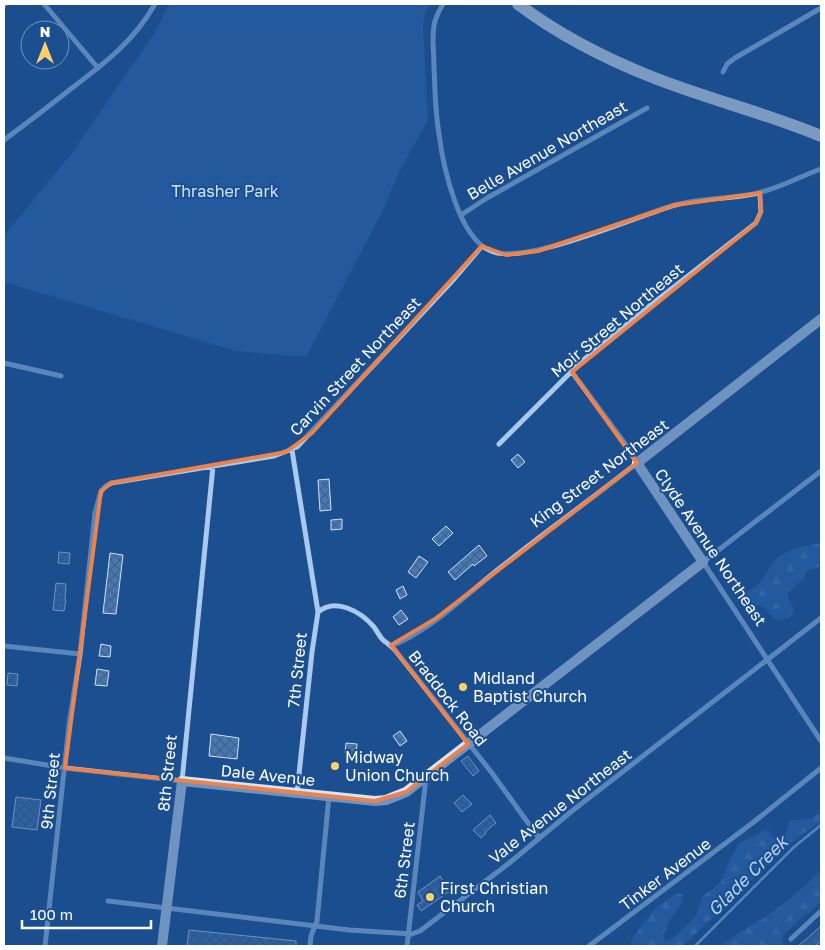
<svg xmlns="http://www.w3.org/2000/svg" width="825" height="950" font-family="'Golos Text',sans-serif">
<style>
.forest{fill:url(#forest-firs)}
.green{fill:#2e69ad}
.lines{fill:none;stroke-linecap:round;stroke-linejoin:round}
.stream{stroke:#9cc4f0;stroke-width:2.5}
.building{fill:url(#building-cross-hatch);stroke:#cfe3fa}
.street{stroke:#a9c9ee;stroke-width:5}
.secondary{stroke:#d6e6fa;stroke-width:10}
.primary{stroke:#f0f6ff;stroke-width:12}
.marked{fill:none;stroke:#ee8249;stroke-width:4;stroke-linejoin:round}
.poi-dot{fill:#ffd166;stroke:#1b4f8f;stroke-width:2}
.labels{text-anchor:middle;stroke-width:4;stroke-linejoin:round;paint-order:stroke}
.street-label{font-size:16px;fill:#fff;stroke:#1b4f8f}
.park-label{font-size:16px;fill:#cfe3fa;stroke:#1b4f8f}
.poi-label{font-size:16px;fill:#fff;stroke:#1b4f8f;text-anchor:start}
.water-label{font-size:18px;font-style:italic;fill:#b5d3f5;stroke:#1b4f8f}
</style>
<defs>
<pattern id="forest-firs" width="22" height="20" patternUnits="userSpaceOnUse" patternTransform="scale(1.25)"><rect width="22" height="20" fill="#2e69ad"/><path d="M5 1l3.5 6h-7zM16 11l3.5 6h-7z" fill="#4d80b9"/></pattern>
<pattern id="building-cross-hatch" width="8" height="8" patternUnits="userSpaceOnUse" patternTransform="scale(1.25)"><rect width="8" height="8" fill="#4478b7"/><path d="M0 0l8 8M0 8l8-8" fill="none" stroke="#486282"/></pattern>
</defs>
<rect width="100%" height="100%" fill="#1b4f8f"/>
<path class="forest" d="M821 543V566L807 571C802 584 795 584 787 594L794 610 791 616C786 618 781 621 776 619 770 616 767 608 760 606 750 602 741 608 738 595L740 592C769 589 763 566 783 554 794 547 809 546 821 543Z
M821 810V821L789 844 683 946H630L634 936 655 908 677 893 683 895 682 902 671 918 663 935 666 941 677 935 696 916 702 897 721 882 730 859 740 842 755 836 764 830 769 831 771 836 776 840 784 838 790 821 813 818Z
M821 870V902L784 934 782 939 784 946H720C735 935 751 926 767 916 786 902 804 887 821 870Z"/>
<path class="green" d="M169 4H430L425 15 423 26 428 120 399 172 382 212 306 357 236 351 4 282V236L72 153 154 34Z"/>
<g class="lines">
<path class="stream" d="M695 946 794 847 821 825"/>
</g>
<path class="building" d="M518 454 525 462 518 468 511 460Z
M329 479 331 510 320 511 318 480Z
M342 519V529L331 530V520Z
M446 526 453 533 439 546 432 539Z
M479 545 487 556 474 566 473 564 455 580 448 572Z
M59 552 70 553 69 564 58 563Z
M110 553 123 555 116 614 103 613Z
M419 556 428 562 416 578 408 572Z
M56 583 66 584 65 600H66L64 611 53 610Z
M403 586 407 595 400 599 396 590Z
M401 610 408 619 399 625 393 617Z
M101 644 111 646 110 657 99 656Z
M97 669 109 671 107 686 95 685Z
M8 673 18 674 17 686 7 685Z
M400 731 407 741 400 746 393 736Z
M211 734 239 738 237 759 209 756Z
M346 743 357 744 356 754 345 753Z
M468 756 479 771 473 776 461 761Z
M463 795 472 804 462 812 454 803Z
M16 797 41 800 37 830 12 827Z
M490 815 496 823 485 832 486 833 481 838 473 830Z
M440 876 450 891 421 911 417 905 423 901 418 892Z
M821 926V941L815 946H798Z
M189 930 296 941V946H187Z"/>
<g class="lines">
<path class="street" d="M44 4 98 68
M443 4C440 9 437 15 435 21 431 35 434 51 434 66 435 88 435 111 439 134 443 165 458 238 491 251 525 266 636 216 675 205 701 198 728 199 754 194 778 189 798 177 821 169
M4 5 5 4
M723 72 727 64 735 58 821 8
M4 140C27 123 49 106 72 88 105 63 134 41 155 4
M461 215 487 198 647 108
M4 363 61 376
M499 444 581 362 652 304 756 223 761 212 760 193
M292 450 318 612 312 652 297 793
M821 471 703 562 821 741
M318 612C336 597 361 612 374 627 377 631 379 636 383 640 387 643 391 646 395 650L492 773 539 838
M4 646 80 654
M391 646C429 632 468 593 500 568 545 532 592 499 637 463L629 449 572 372
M4 758 65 768 182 781 213 466
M108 901 349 930 412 934 420 931 508 864 572 811 821 618
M791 939 821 911
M45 946 69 725 80 654 95 513 101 491 106 486 111 483 274 456 297 447 454 279 482 246
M310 946 311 936 317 921 329 796
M407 946 426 778
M589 946 755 821 821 768"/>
<path class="secondary" d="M162 946 182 781 375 801 386 800 406 792 703 562 637 463 821 319"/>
<path class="primary" d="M518 4C559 35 604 58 652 77 707 99 766 113 821 136"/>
</g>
<path d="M0 0H825V950H0ZM760 193 761 212 756 223 572 372 637 463 435 619 391 645 468 744 406 792 375 801 65 768 101 491 111 483 286 452 312 433 482 246 506 255 538 251 675 205Z" fill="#1b4f8f" fill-opacity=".55" fill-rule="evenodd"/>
<path class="marked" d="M760 193 761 212 756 223 572 372 637 463 435 619 391 645 468 744 406 792 375 801 65 768 101 491 111 483 286 452 312 433 482 246 506 255 538 251 675 205Z"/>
<g class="poi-dot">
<circle cx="463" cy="687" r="5"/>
<circle cx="335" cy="766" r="5"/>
<circle cx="430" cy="897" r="5"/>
</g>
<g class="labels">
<g class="street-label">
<text transform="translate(547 150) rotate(-30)" y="6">Belle Avenue Northeast</text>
<text transform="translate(617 320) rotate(-40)" y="6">Moir Street Northeast</text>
<text transform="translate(355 366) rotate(-47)" y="6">Carvin Street Northeast</text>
<text transform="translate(599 473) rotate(-37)" y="6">King Street Northeast</text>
<text transform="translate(711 547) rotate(56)" y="6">Clyde Avenue Northeast</text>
<text transform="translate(297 670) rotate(-84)" y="6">7th Street</text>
<text transform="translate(448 698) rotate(52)" y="6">Braddock Road</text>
<text transform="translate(167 773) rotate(-84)" y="6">8th Street</text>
<text transform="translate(268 775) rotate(6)" y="6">Dale Avenue</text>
<text transform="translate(50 791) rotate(-84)" y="6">9th Street</text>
<text transform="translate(560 806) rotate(-38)" y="6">Vale Avenue Northeast</text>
<text transform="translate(404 860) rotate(-83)" y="6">6th Street</text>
<text transform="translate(665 874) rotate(-37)" y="6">Tinker Avenue</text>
</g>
<g class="park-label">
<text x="225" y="197">Thrasher Park</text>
</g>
<g class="poi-label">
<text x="473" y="684">Midland<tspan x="473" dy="18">Baptist Church</tspan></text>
<text x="345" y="763">Midway<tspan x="345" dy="18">Union Church</tspan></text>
<text x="440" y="894">First Christian<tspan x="440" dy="18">Church</tspan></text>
</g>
<g class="water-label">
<text transform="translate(748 876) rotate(-45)" y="6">Glade Creek</text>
</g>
</g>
<rect width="825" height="950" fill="none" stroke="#ffffff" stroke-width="10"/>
<g transform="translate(45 45)"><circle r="24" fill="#1b4f8f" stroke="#7695bc"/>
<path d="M0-4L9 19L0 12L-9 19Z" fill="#ffd166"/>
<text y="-8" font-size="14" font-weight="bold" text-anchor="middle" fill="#ffffff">N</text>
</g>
<path d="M22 920v8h129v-8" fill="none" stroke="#ffffff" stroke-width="2.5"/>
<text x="30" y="920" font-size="15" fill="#ffffff" stroke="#1b4f8f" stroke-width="4" paint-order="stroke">100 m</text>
</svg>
